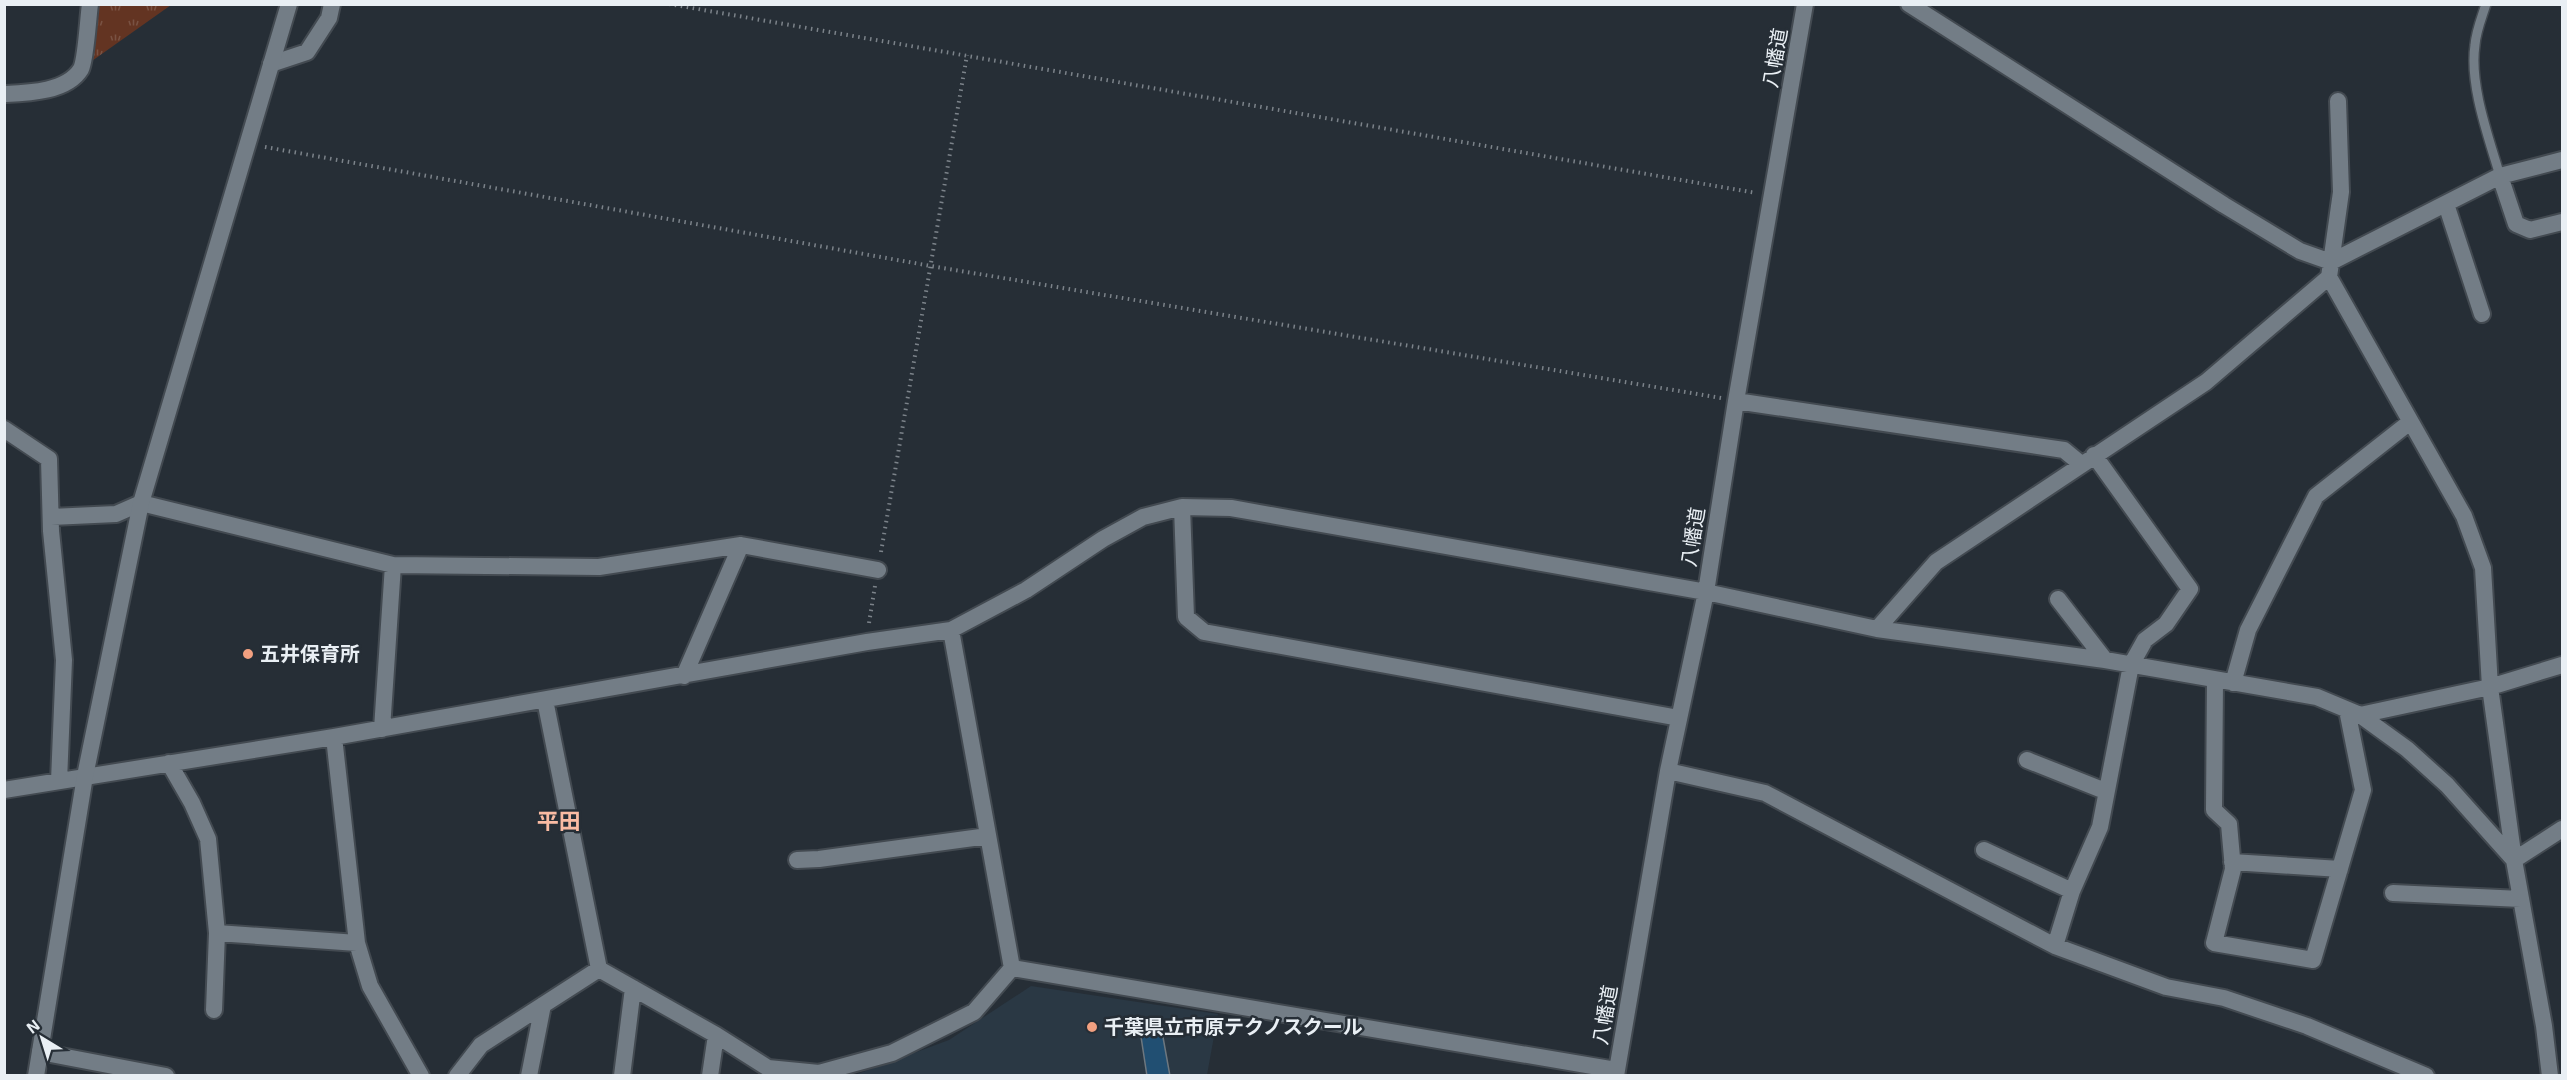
<svg xmlns="http://www.w3.org/2000/svg" width="2567" height="1080" font-family="'Exo 2','Noto Sans JP',sans-serif">
<style>
.built{fill:#2a3844}
.park{fill:url(#park-tufts)}
.building{fill:#214f72;stroke:#6d777f;stroke-width:1.5}
.lines{fill:none;stroke-linecap:round;stroke-linejoin:round}
.service-casing{stroke:#434a51;stroke-width:12}
.minor-casing{stroke:#434a51;stroke-width:20}
.tertiary-casing{stroke:#434a51;stroke-width:20}
.path{stroke:#7c838a;stroke-width:4;stroke-dasharray:1.5 4.5;stroke-linecap:butt}
.service{stroke:#737d86;stroke-width:9}
.minor{stroke:#737d86;stroke-width:16}
.tertiary{stroke:#737d86;stroke-width:16}
.poi-dot{fill:#f2a080;stroke:#262e36;stroke-width:2}
.labels{text-anchor:middle;stroke-width:5;stroke-linejoin:round;paint-order:stroke}
.street-label{font-size:20px;fill:#e9eff4;stroke:#262e36}
.poi-label{font-size:20px;font-weight:bold;fill:#e9eff4;stroke:#262e36;text-anchor:start}
.quarter-label{font-size:22px;font-weight:bold;fill:#fabba3;stroke:#262e36}
</style>
<defs>
<pattern id="park-tufts" width="24" height="20" patternUnits="userSpaceOnUse" patternTransform="scale(1.5)"><rect width="24" height="20" fill="#633422"/><path d="M3 7l-1-3M5 7V3M7 7l1-3M15 17l-1-3M17 17v-4M19 17l1-3" fill="none" stroke="#795243"/></pattern>
</defs>
<rect width="100%" height="100%" fill="#262e36"/>
<path class="built" d="M1031 986 1218 1014 1207 1075 852 1076 949 1040Z"/>
<path class="park" d="M90 5H171L82 68Z"/>
<path class="building" d="M1161 1026 1170 1076H1147L1140 1030Z"/>
<g class="lines">
<g class="service-casing">
<path id="service" d="M2486 4C2482 17 2476 31 2475 45 2469 85 2489 138 2500 176"/>
</g>
<g class="minor-casing">
<path id="minor" d="M1909 4 2224 205 2300 251 2331 262 2500 176 2562 160
M271 64 307 52 329 18 332 4
M4 94C28 93 67 92 81 69 86 59 88 18 90 4
M2338 101 2341 192 2329 277 2464 516 2483 568 2490 687 2514 860 2544 1026 2550 1076
M2500 176 2516 224 2530 230 2562 222
M2446 204 2482 314
M1736 401 2064 450 2081 464
M4 429 49 459 51 531 64 660 59 781
M1182 507 1186 617 1204 632 1679 718
M51 517 116 514 141 503 393 565 599 567 741 545 878 570
M2058 599 2105 660
M1877 629 1936 562 2206 382 2329 277
M951 630 1012 968
M684 676 741 545
M2215 680 2214 810 2229 824 2233 869 2214 943 2313 960 2363 790 2347 710
M2233 683 2248 630 2316 496 2410 422
M545 700 599 969
M2360 715 2490 687 2562 665
M382 729 393 565
M334 737 357 943 370 986 421 1076
M2027 760 2105 791
M169 763 192 803 208 839 217 933 214 1010
M1668 771 1765 793 2055 946 2166 987 2224 998 2307 1026 2426 1076
M4 790 334 737 867 642 951 630 1026 590 1103 539 1143 517 1182 507 1231 508 1706 592 1877 629 2105 660 2317 697 2360 715 2407 749 2447 785 2514 860 2562 829
M1984 850 2072 891
M797 860 819 859 988 836
M2232 862 2340 869
M2393 893 2521 899
M217 933 357 943
M2055 946 2072 891 2100 827 2131 665 2145 640 2166 624 2190 589 2094 455
M1012 968 1616 1070
M40 1052 166 1076
M457 1076 481 1045 599 969 716 1035 768 1068 819 1073 892 1053 974 1012 1012 968
M529 1076 543 1005
M622 1076 633 988
M710 1076 716 1035
M1616 1076 1668 771 1706 592 1736 401 1805 4"/>
</g>
<g class="tertiary-casing">
<path id="tertiary" d="M36 1076 85 776 141 503 289 4"/>
</g>
<path class="path" d="M669 4 1756 193
M265 147 931 266 1721 398
M881 552 967 55
M869 623 875 586"/>
<use href="#service" class="service"/>
<use href="#minor" class="minor"/>
<use href="#tertiary" class="tertiary"/>
</g>
<g class="poi-dot">
<circle cx="248" cy="654" r="6"/>
<circle cx="1092" cy="1027" r="6"/>
</g>
<g class="labels">
<g class="street-label">
<text transform="translate(1775 58) rotate(-80)" y="7">八幡道</text>
<text transform="translate(1693 537) rotate(-81)" y="7">八幡道</text>
<text transform="translate(1605 1015) rotate(-80)" y="7">八幡道</text>
</g>
<g class="poi-label">
<text x="260" y="661">五井保育所</text>
<text x="1104" y="1034">千葉県立市原テクノスクール</text>
</g>
<g class="quarter-label">
<text x="559" y="829">平田</text>
</g>
</g>
<rect width="2567" height="1080" fill="none" stroke="#e9eff4" stroke-width="12"/>
<g transform="translate(42 1038) rotate(322)" stroke="#262e36" stroke-width="4.5" paint-order="stroke">
<path d="M0-4.5L10 22L0 15L-10 22Z" fill="#e9eff4"/>
<text y="-9" font-size="16" font-weight="bold" text-anchor="middle" fill="#e9eff4">N</text>
</g>
</svg>
